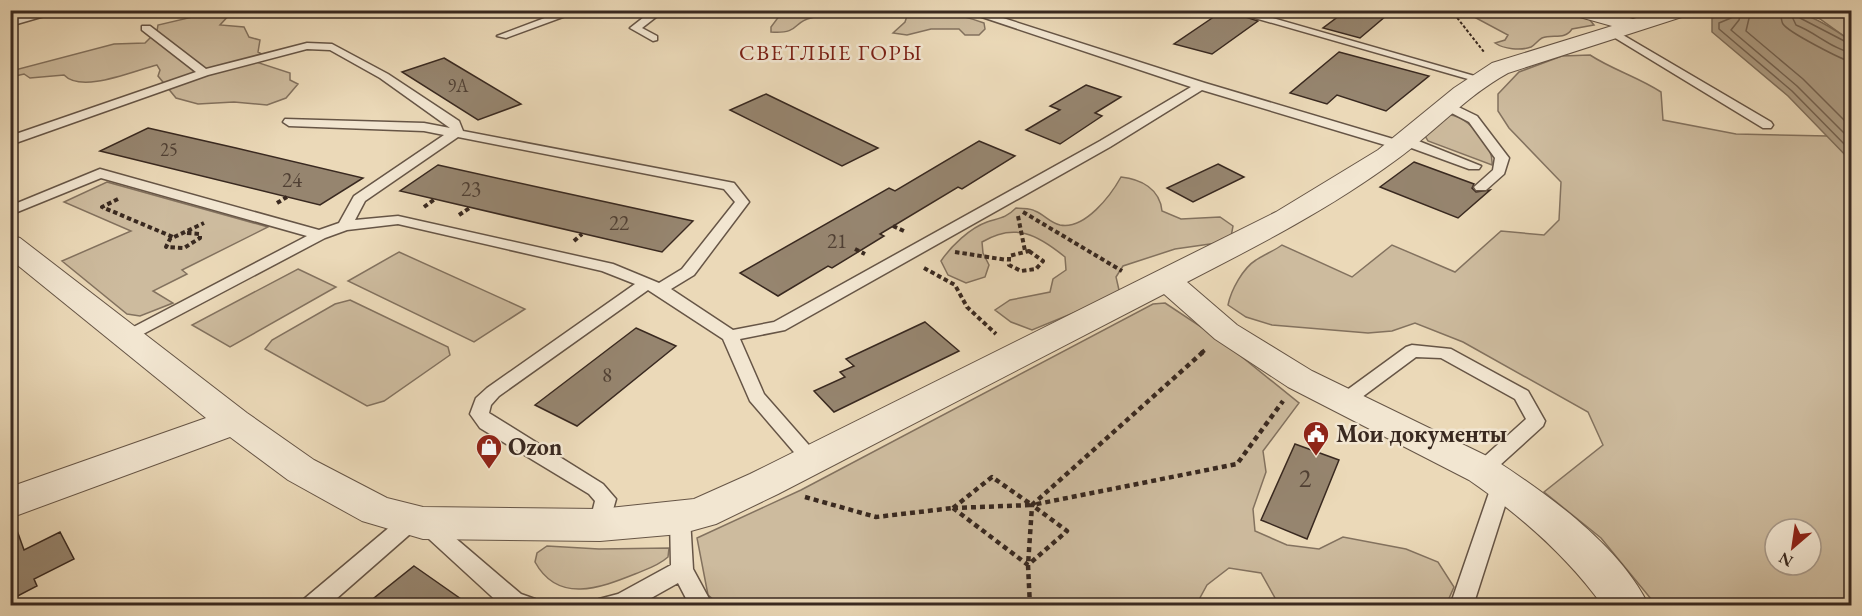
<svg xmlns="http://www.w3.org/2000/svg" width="1862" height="616" font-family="'EB Garamond',serif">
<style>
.green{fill:#cdbb9e;stroke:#83725f;stroke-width:1.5;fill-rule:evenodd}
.water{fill:#ae9d84;stroke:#7f6f5c;stroke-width:1.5}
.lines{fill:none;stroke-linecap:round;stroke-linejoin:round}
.shore{stroke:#746352;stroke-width:1.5}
.building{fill:#96856f;stroke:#392920;stroke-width:1.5}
.lane-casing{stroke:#665546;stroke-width:3}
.street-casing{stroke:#665546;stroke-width:2}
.path-far2{stroke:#392920;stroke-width:2;stroke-dasharray:3 2;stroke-linecap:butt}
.path-far1{stroke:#392920;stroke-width:4;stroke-dasharray:4.5 3;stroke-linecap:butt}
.path{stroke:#392920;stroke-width:4.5;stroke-dasharray:5 4;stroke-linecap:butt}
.lane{fill:#f2e6d1;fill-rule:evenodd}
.street{fill:#f2e6d1;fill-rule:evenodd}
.labels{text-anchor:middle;stroke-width:5;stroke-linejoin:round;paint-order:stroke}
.far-number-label{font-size:18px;fill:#504034}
.number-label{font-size:21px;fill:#504034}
.far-quarter-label{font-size:22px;letter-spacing:1.5px;fill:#7a1f14;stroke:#f2e6d1}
.poi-label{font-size:24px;font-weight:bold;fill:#392920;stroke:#f2e6d1;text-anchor:start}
.near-number-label{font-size:26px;fill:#504034}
</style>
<rect width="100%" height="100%" fill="#ebd9b8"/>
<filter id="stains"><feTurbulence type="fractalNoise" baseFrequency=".00333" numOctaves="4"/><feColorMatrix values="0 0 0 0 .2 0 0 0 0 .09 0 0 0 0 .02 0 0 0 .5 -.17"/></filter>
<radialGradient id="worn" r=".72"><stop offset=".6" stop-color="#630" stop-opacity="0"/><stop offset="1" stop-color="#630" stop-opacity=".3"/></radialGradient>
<path class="green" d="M222 10 231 13 220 25 244 27 249 37 260 40 258 52 265 56 259 63 290 73V80L298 84 286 98 267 105 234 102 198 104 176 98 158 76 160 70 157 65C135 70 82 94 64 75L30 78 24 74 11 77V71L114 44 145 43 157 31 158 25Z
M775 11H833C825 17 821 15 811 18 792 22 801 34 771 32V27L780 15Z
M888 11C922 10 951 11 984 23L985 29 979 35H965L959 29H931L907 35 893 33 905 22 907 16Z
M1463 11H1498L1516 14 1523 11H1563L1589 19 1594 25 1572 29C1565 40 1553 34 1542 38 1538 40 1535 45 1531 47 1520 51 1504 49 1495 43L1505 40 1508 35Z
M1796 11 1851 12V41L1820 19Z
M1590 55C1613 70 1638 77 1661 92L1663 120 1736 134 1828 136 1851 161V605H1656L1601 538 1544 492 1603 445 1588 412 1463 342 1415 323 1392 331 1368 333 1272 325 1246 317 1228 305C1231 290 1243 268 1256 260 1265 254 1274 251 1282 245L1352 277 1392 245 1455 272 1501 231 1544 235 1559 220 1561 182 1509 128 1498 111V94L1519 72 1562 56ZM1775 529H1811V565H1775Z
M1450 115C1468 117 1494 146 1492 165L1428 141 1425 136Z
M1121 177C1141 179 1160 189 1162 211L1181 219 1220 217 1233 226 1231 237 1217 243 1175 249 1123 266 1116 277 1119 290 1105 300 1032 330 1011 322 995 310 1010 300 1050 292 1053 279 1066 270 1065 257C1038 235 1015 222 982 242L983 253 989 265 985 277 966 283 948 275 941 261C951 246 970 228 987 222 1000 218 1006 218 1016 208 1022 209 1031 208 1035 211 1045 215 1049 222 1060 225 1085 230 1111 195 1121 177Z
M107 182 268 227 182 270 187 274 153 291 173 303 140 316 127 314 62 261 131 231 64 202Z
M399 252 525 309 474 342 348 281Z
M298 269 336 287 230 347 192 325Z
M350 300 448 347 450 355 384 401 367 406 265 349 272 340 335 304Z
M1165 303 1221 340 1299 403 1263 451 1266 472 1253 509 1255 531 1287 545 1319 549 1343 537 1406 549 1438 562 1454 587 1446 605H1279L1261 573 1229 568 1207 585 1196 605H720L708 595 697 538 801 490 1153 304Z
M547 546 599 549 669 548 668 557C658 566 647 569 635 574 600 588 558 604 535 562L537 553Z"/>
<path class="water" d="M1737 11C1794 10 1803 7 1851 41V161L1788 96 1712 32V18Z"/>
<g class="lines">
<path class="shore" d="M1734 10 1731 18 1719 23V29L1792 91 1852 152
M1742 10 1739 20 1731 30 1797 86 1852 141
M1751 10 1746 31 1803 79 1852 128
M1780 10C1781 14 1781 21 1783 24 1788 32 1842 60 1852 62
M1789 10 1796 25C1815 32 1832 49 1852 53
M1797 10 1800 18 1852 45"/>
</g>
<path class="building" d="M1224 10 1258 21 1212 54 1174 44Z
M1347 10H1393L1360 38 1323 28Z
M1339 52 1429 76 1386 111 1337 95 1327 104 1290 93Z
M444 58 521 104 478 120 402 72Z
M1086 85 1121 97 1095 113 1102 116 1060 144 1026 130 1060 110 1050 106Z
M766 94 878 148 842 166 730 110Z
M148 128 236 148 363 178 320 205 100 151Z
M979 141 1015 156 962 189 958 187 880 234 884 236 832 268 828 266 778 296 740 273 889 188 895 191Z
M1414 162 1474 184 1472 188 1476 192 1490 190 1458 218 1380 187Z
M1218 164 1244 177 1193 202 1167 188Z
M438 165 542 188 693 221 662 252 400 191Z
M925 322 959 351 834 412 814 391 845 377 840 372 854 366 846 359Z
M636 328 676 346 577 426 535 405Z
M1295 444 1339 460 1307 539 1261 520Z
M14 522 24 550 60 532 74 559 34 579 37 586 10 600V523Z
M414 566 471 606H364Z"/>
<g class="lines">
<g class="lane-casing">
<path id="lane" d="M31 10H43L48 15 10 26V20L35 14Z
M566 10H582L506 38 497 36Z
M653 10H665L642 28 657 36V40L653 41 630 28Z
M961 10H978L1205 83 1400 141 1406 137 1411 138 1481 166 1479 169H1469L1406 146 1400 149 1395 148 1202 90 1110 147 785 330 740 339 764 394 822 460 819 465 812 467 805 465 750 401 723 339 648 290 499 396 491 405 489 413 603 484 616 499 607 531 600 533 593 531 589 525 595 501 589 494 480 428 470 414 476 398 487 388 635 284 602 271 398 224 347 230 325 238 128 342 122 341 119 337 122 333 307 236 101 178 10 215V206L100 169 319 230 339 223 354 196 444 135 424 131 289 126 283 122 285 119 424 123 450 128 380 78 330 50 307 49 208 75 10 145V136L196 72 142 30V26H150L206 69 307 43 332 44 388 74 459 121 463 131 734 183 749 202 694 275 671 289 733 330 774 322 1100 141 1191 87ZM458 137 724 189 735 202 682 269 659 283 613 264 398 216 355 220 365 201Z
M1227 10H1245L1485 79 1475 81Z
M1611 28 1771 122 1773 125 1771 128H1763L1607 33 1606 31Z
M1446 101 1477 116 1509 158 1504 174 1486 190H1476L1474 187 1493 170 1495 158 1469 122 1442 108V102Z
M1412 345 1451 349 1528 391 1545 421 1543 426 1489 475 1482 477 1475 475 1472 470 1475 465 1526 419 1515 399 1441 358 1416 357 1350 406H1336L1334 402 1336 398 1406 347Z
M1502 476 1509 479 1512 484 1473 606H1450L1492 484 1495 479Z
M680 510 687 512 690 518 693 569 713 606H690L678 583 637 606H596L599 599 618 594 671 565 670 518 673 512Z
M411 513 420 519 426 517 433 519 521 594 535 599 538 606H502L417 528 328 606H301L304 599 404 515Z"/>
</g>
<g class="street-casing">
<path id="street" d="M1567 10H1600L1633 19 1662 10H1693L1691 14 1508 73C1466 96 1435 132 1396 160 1331 208 1259 245 1187 282L1237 325 1312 371 1495 460C1550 496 1620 546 1649 606H1603C1566 555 1520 515 1469 480L1288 387 1215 339 1164 294 778 494 716 524 680 534 600 541 423 539 362 521 288 480 230 437 10 518V487L206 418 10 259V235L20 238 247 413 314 460 387 498 423 507 600 509 694 499 750 474 1276 212 1378 150 1454 88 1492 63 1612 26 1569 14Z"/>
</g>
<path class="path-far2" d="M1451 10 1484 52"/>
<path class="path-far1" d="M118 199 102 207 173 237
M277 203 287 197
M424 207 435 199
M1023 212 1122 271
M459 215 471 207
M1018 216 1025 251
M893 226 906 232
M187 233 200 234V238L184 248 166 247 170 239 204 223
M574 241 582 234
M855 249 865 254
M1029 251 1043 261 1036 269 1021 271 1009 265V256Z
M955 252 1007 260
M924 268 955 285 967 307 996 334
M1201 353 1205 350"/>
<path class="path" d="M1203 352 1032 505 1237 464 1283 401
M805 497 876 517 953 508
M953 508 1028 565 1067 531 1032 505
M953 508 992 477 1032 505
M953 508 1032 505
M1030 606 1028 565 1032 506"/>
<use href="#lane" class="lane"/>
<use href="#street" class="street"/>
</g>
<defs>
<g id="civic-pin" transform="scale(1.35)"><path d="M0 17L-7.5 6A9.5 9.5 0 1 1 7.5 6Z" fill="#8f2418" stroke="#f2e6d1"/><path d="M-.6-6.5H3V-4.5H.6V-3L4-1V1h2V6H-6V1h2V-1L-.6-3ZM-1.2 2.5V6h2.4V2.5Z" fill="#fff"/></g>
<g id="shop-pin" transform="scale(1.35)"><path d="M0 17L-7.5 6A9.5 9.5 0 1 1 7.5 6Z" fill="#8f2418" stroke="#f2e6d1"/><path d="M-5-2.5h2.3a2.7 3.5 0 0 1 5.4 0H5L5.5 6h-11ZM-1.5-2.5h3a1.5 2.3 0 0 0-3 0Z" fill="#fff"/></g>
</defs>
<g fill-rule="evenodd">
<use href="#civic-pin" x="1316" y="434"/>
<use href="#shop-pin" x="489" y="447"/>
</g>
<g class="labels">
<g class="far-number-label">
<text x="458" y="92">9А</text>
<text x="169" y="156">25</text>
</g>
<g class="number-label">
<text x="292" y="187">24</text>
<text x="471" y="196">23</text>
<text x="619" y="230">22</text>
<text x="837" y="248">21</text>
<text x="607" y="382">8</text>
</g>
<g class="far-quarter-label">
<text x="831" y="60">СВЕТЛЫЕ ГОРЫ</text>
</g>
<g class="poi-label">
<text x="1336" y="442">Мои документы</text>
<text x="508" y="455">Ozon</text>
</g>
<g class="near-number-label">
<text x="1305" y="487">2</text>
</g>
</g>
<rect width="1862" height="616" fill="none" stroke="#ebd9b8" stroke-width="36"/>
<rect x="12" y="12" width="1838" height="592" fill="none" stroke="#392920" stroke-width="3"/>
<rect x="18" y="18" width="1826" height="580" fill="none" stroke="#392920" stroke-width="1.5"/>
<g transform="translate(1793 547) rotate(209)"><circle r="28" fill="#f2e6d1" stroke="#a89a8a" stroke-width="1.5"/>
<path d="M0-4.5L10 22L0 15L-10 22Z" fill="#8f2418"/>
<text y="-9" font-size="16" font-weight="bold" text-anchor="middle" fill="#392920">N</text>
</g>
<rect width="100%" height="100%" filter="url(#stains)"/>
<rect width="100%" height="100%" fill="url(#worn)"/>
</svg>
